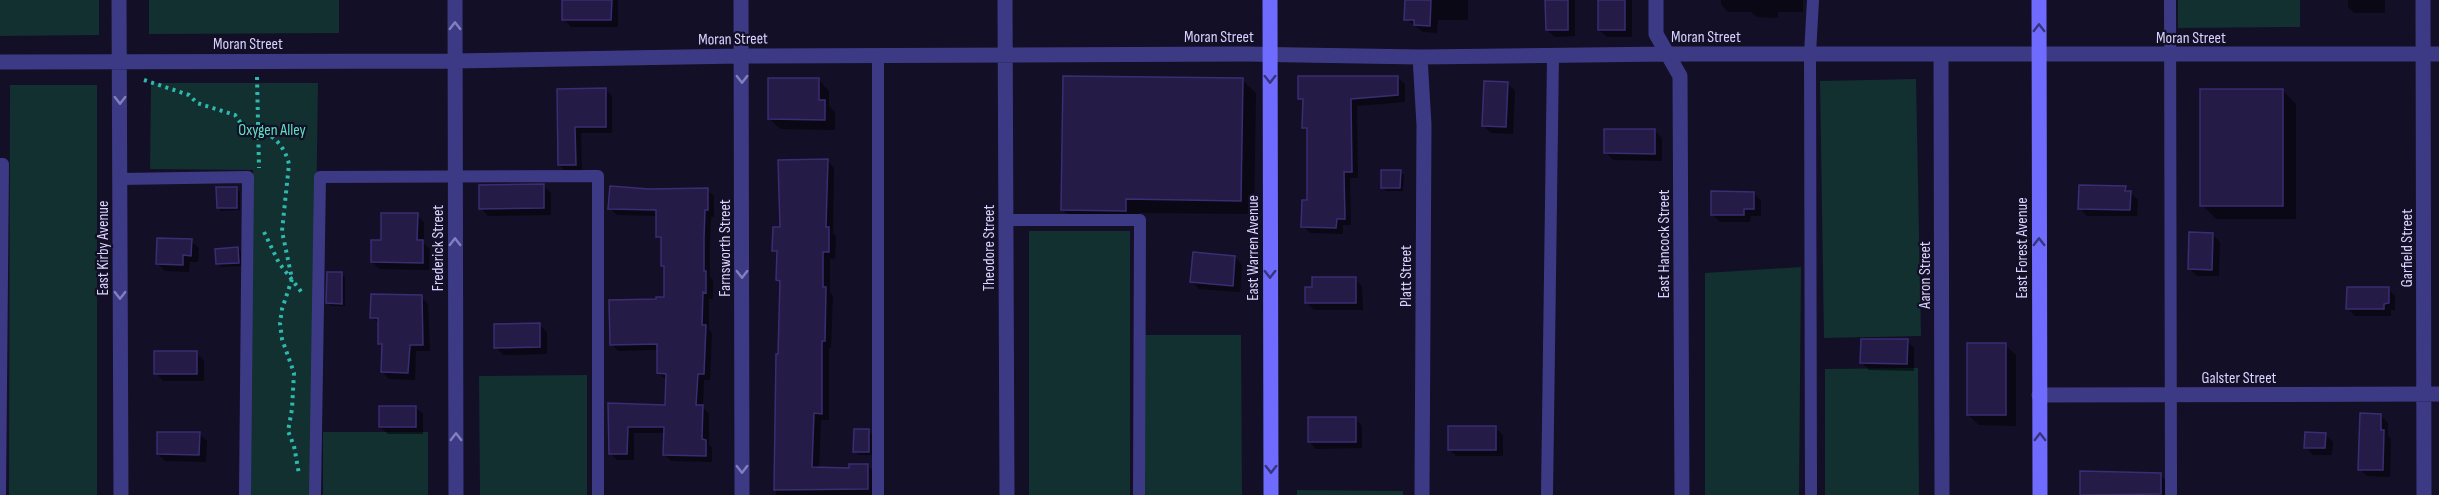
<svg xmlns="http://www.w3.org/2000/svg" width="2439" height="495" font-family="'Sofia Sans Condensed',sans-serif">
<style>
.green{fill:#12302f}
.shadow{fill:#0007}
.building{fill:#241b47;stroke:#3b2d73;stroke-width:1.5}
.lines{fill:none;stroke-linecap:round;stroke-linejoin:round}
.path{stroke:#2fb8b0;stroke-width:4;stroke-dasharray:3 4.5;stroke-linecap:butt}
.lane{stroke:#3d3a85;stroke-width:12}
.street{stroke:#3d3a85;stroke-width:15}
.secondary{stroke:#6f6bff;stroke-width:15}
.oneway{stroke:#837fbc}
.oneway2{stroke:#38347d}
.labels{text-anchor:middle;stroke-width:4.5;stroke-linejoin:round;paint-order:stroke}
.street-label{font-size:16px;fill:#d9d4ff;stroke:#130f26}
.park-label{font-size:16px;fill:#5fe0c0;stroke:#130f26}
</style>
<rect width="100%" height="100%" fill="#130f26"/>
<path class="green" d="M0 0H99V35L0 36Z
M149 0H339V33L149 34Z
M2178 0H2300V27L2178 28Z
M1916 79 1921 336 1824 338 1820 81Z
M151 83H318L312 495H250L253 170 150 169Z
M10 85H97V495H9Z
M1029 231H1130V495H1029Z
M1801 267 1799 495H1705V273Z
M1145 335H1241L1242 495H1145Z
M1918 368 1919 495H1825V369Z
M587 375V495H480L479 376Z
M323 432H428V495H323Z
M1297 490 1403 491V495H1297Z"/>
<path class="shadow" d="M564 0H618V27H571L564 19Z
M1407 0H1468V20H1438L1437 33 1423 32 1406 19Z
M1547 0H1575V36L1555 37 1547 30Z
M1599 0H1632V37H1607L1599 30Z
M1721 0H1803V12H1778V18L1757 17 1751 12H1728L1721 4Z
M2348 0H2385V13H2354L2348 7Z
M1397 77 1405 84V102L1357 106 1358 178H1350L1351 225H1343V234L1310 233 1303 226 1308 202V132L1304 128V103L1300 98Z
M819 80 829 91V106L835 112V130L780 129 769 118Z
M1242 80 1256 93 1254 214 1139 213V224L1077 223 1063 210Z
M1507 83 1515 91 1513 134 1491 133 1484 126Z
M605 89 612 96V133H581L582 171 566 172 559 165 558 90Z
M2282 90 2296 104V219H2216L2202 205Z
M1655 131 1662 138V161L1613 160 1606 153Z
M827 160 834 168 833 234 836 236 835 259 830 258V293L833 296 831 348H829V420H821L819 469H851L867 465 875 473V495H776L777 356H779L782 283 778 280 779 255 774 250 782 228Z
M1400 172 1404 175 1403 191H1386L1382 187Z
M543 186 551 193V215L488 216 481 208Z
M2125 187 2138 200 2137 216H2087L2080 208Z
M237 189 240 192V210L221 211 218 208Z
M649 190H707L714 196V217H711L710 245V277L713 280V299H709V330L712 333 710 380H704L703 407 709 414V444L712 448V462L671 461 664 454 665 433H634V460H617L610 453 609 405 666 406 667 380 658 373 659 350 618 351 611 344 657 300 665 298V268L662 265V241L657 236 658 216 617 215 610 208Z
M1754 193 1761 201V216H1751L1750 222H1720L1713 215Z
M417 215 424 222V244L430 249 429 270 380 269 372 262 382 241Z
M2212 234 2220 242 2219 276H2197L2189 268Z
M191 241 199 248 198 262H190L189 272 165 271 157 263Z
M238 249 241 252 242 266 221 267 218 263Z
M1235 257 1242 265 1240 292 1199 289 1192 281Z
M341 274 345 277V306H331L328 303Z
M1355 279 1362 286 1363 310H1314L1307 303Z
M2388 289 2395 296V310H2391V316H2355L2348 309Z
M421 297 428 304 430 351H416L415 380 389 379 382 371 383 348 379 344 380 325 372 317Z
M539 325 547 332V354L503 355 496 347Z
M1907 341 1914 348V371L1869 370 1862 363Z
M2005 345 2016 355V426L1979 425 1968 415Z
M196 353 204 360V381H163L156 373Z
M415 407 423 414V434H388L380 427Z
M2381 416 2388 423V435L2391 439 2390 477 2367 476 2360 469Z
M1355 418 1362 426V448L1316 449 1309 441Z
M1495 428 1503 435V456H1456L1449 449Z
M868 430 872 434V455H858L855 451Z
M199 434 207 441 206 462 165 461 158 454Z
M2325 434 2333 442 2332 455H2313L2306 447Z
M2082 473 2160 475 2166 481V495H2082Z"/>
<path class="building" d="M562 0H612L611 20H562Z
M1405 0H1431L1430 26 1414 25V20H1404Z
M1545 0H1568V30H1546Z
M1598 0H1625V30H1598Z
M1063 76 1243 78 1241 201 1126 199V211L1061 210Z
M1298 76H1398V95L1351 99 1352 172H1344L1345 219H1337L1336 228 1301 227 1302 200H1307V128H1302L1303 99H1298Z
M768 78H819V100H825V120L768 119Z
M1484 81 1508 82 1506 127 1482 126Z
M606 88V127H575L576 165H558L557 89Z
M2200 89H2283V206H2200Z
M1604 129H1655V154L1604 153Z
M828 159 826 227H829V252H823V287H826L825 341H822V414L814 413 812 467 849 468V464H868V489L774 490 776 354H778L780 281 776 280 777 251H772L773 227H780L778 160Z
M1381 170H1401L1400 188H1381Z
M544 184V208L479 209V185Z
M2079 185 2126 186 2125 191H2131L2130 210 2078 209Z
M610 186 649 189 708 188V210H705L704 238V271H706V293L703 292 702 325H706L704 374H698L696 405H703L702 439 706 440V456L663 455 664 427H628L627 454H609L608 403 665 405 666 374 657 373V344L610 345 609 300 656 299V297H664V266H661V237H656V210L608 209Z
M216 187H237V208H217Z
M1711 191 1754 192V209H1744V215H1711Z
M381 213H418L417 240H423V263L371 262V240H381Z
M2189 232 2213 233 2212 270 2188 269Z
M157 238 192 239 191 256 183 255V265L156 264Z
M238 247 239 263 216 264 215 249Z
M1193 252 1235 256 1233 286 1190 282Z
M327 272H342V304L326 303Z
M1312 277H1356V303H1305V287H1312Z
M2347 287H2389V303L2384 304V309H2346Z
M371 294 422 295 423 345H410L408 373 381 372 382 344H378V318H370Z
M540 323V347L494 348V324Z
M1861 339H1908L1907 364 1860 363Z
M1967 343H2006V415H1967Z
M154 351H197V374H154Z
M379 406H416V427H379Z
M2360 413 2381 414V430H2384L2383 470H2358Z
M1308 417H1356V442H1308Z
M1448 426H1496V450H1448Z
M854 429H869V452H853Z
M157 432H200L199 455 157 454Z
M2305 432 2326 433 2325 448H2304Z
M2080 471 2161 473V494L2080 495Z"/>
<g class="lines">
<path class="path" d="M257 77 259 168
M144 80 189 95 197 103 235 115 242 125C266 129 283 140 289 164L282 231 292 279 282 309 280 323 282 339 294 373 292 409 288 431 294 446 299 474
M264 232 279 263 303 294"/>
<path class="lane" d="M2170 0 2171 495
M878 56V495
M0 164H3L0 495
M120 179 248 177 245 495
M1006 220H1140L1139 495
M315 495 320 177 598 176V495
M1547 495 1553 55
M1811 495 1810 54 1813 0"/>
<path class="street" d="M119 0 121 495
M455 0 456 495
M741 0 742 495
M1005 0 1007 495
M1656 0V34L1680 76 1682 495
M2423 0 2424 495
M1941 55 1942 495
M1420 57 1424 125 1422 495
M0 62 455 61 741 56 1246 54 1420 57 1667 54H2439
M2039 395 2439 394"/>
<path class="secondary" d="M1270 0 1271 495
M2039 0 2040 495"/>
</g>
<defs><path id="oneway-chevron" d="M-2-3.5L2.5 0L-2 3.5" fill="none" stroke-width="1.6" stroke-linecap="round" stroke-linejoin="round" transform="scale(1.5)"/></defs>
<g class="oneway">
<use href="#oneway-chevron" transform="translate(455 26) rotate(-90)"/>
<use href="#oneway-chevron" transform="translate(742 79) rotate(90)"/>
<use href="#oneway-chevron" transform="translate(120 100) rotate(90)"/>
<use href="#oneway-chevron" transform="translate(455 242) rotate(-90)"/>
<use href="#oneway-chevron" transform="translate(742 274) rotate(90)"/>
<use href="#oneway-chevron" transform="translate(120 295) rotate(90)"/>
<use href="#oneway-chevron" transform="translate(456 437) rotate(-90)"/>
<use href="#oneway-chevron" transform="translate(742 469) rotate(90)"/>
</g>
<g class="oneway2">
<use href="#oneway-chevron" transform="translate(2039 28) rotate(-90)"/>
<use href="#oneway-chevron" transform="translate(1270 79) rotate(90)"/>
<use href="#oneway-chevron" transform="translate(2039 242) rotate(-90)"/>
<use href="#oneway-chevron" transform="translate(1270 274) rotate(90)"/>
<use href="#oneway-chevron" transform="translate(2040 437) rotate(-90)"/>
<use href="#oneway-chevron" transform="translate(1271 469) rotate(90)"/>
</g>
<g class="labels">
<g class="street-label">
<text x="1219" y="42">Moran Street</text>
<text x="1706" y="42">Moran Street</text>
<text x="2191" y="43">Moran Street</text>
<text transform="translate(733 38) rotate(-1)" y="6">Moran Street</text>
<text x="248" y="49">Moran Street</text>
<text transform="translate(1663 244) rotate(-90)" y="6">East Hancock Street</text>
<text transform="translate(102 248) rotate(-90)" y="6">East Kirby Avenue</text>
<text transform="translate(437 248) rotate(-90)" y="6">Frederick Street</text>
<text transform="translate(724 248) rotate(-90)" y="6">Farnsworth Street</text>
<text transform="translate(988 248) rotate(-90)" y="6">Theodore Street</text>
<text transform="translate(1252 248) rotate(-90)" y="6">East Warren Avenue</text>
<text transform="translate(2021 248) rotate(-90)" y="6">East Forest Avenue</text>
<text transform="translate(2406 248) rotate(-90)" y="6">Garfield Street</text>
<text transform="translate(1924 275) rotate(-90)" y="6">Aaron Street</text>
<text transform="translate(1405 276) rotate(-90)" y="6">Platt Street</text>
<text x="2239" y="383">Galster Street</text>
</g>
<g class="park-label">
<text x="272" y="135">Oxygen Alley</text>
</g>
</g>
</svg>
